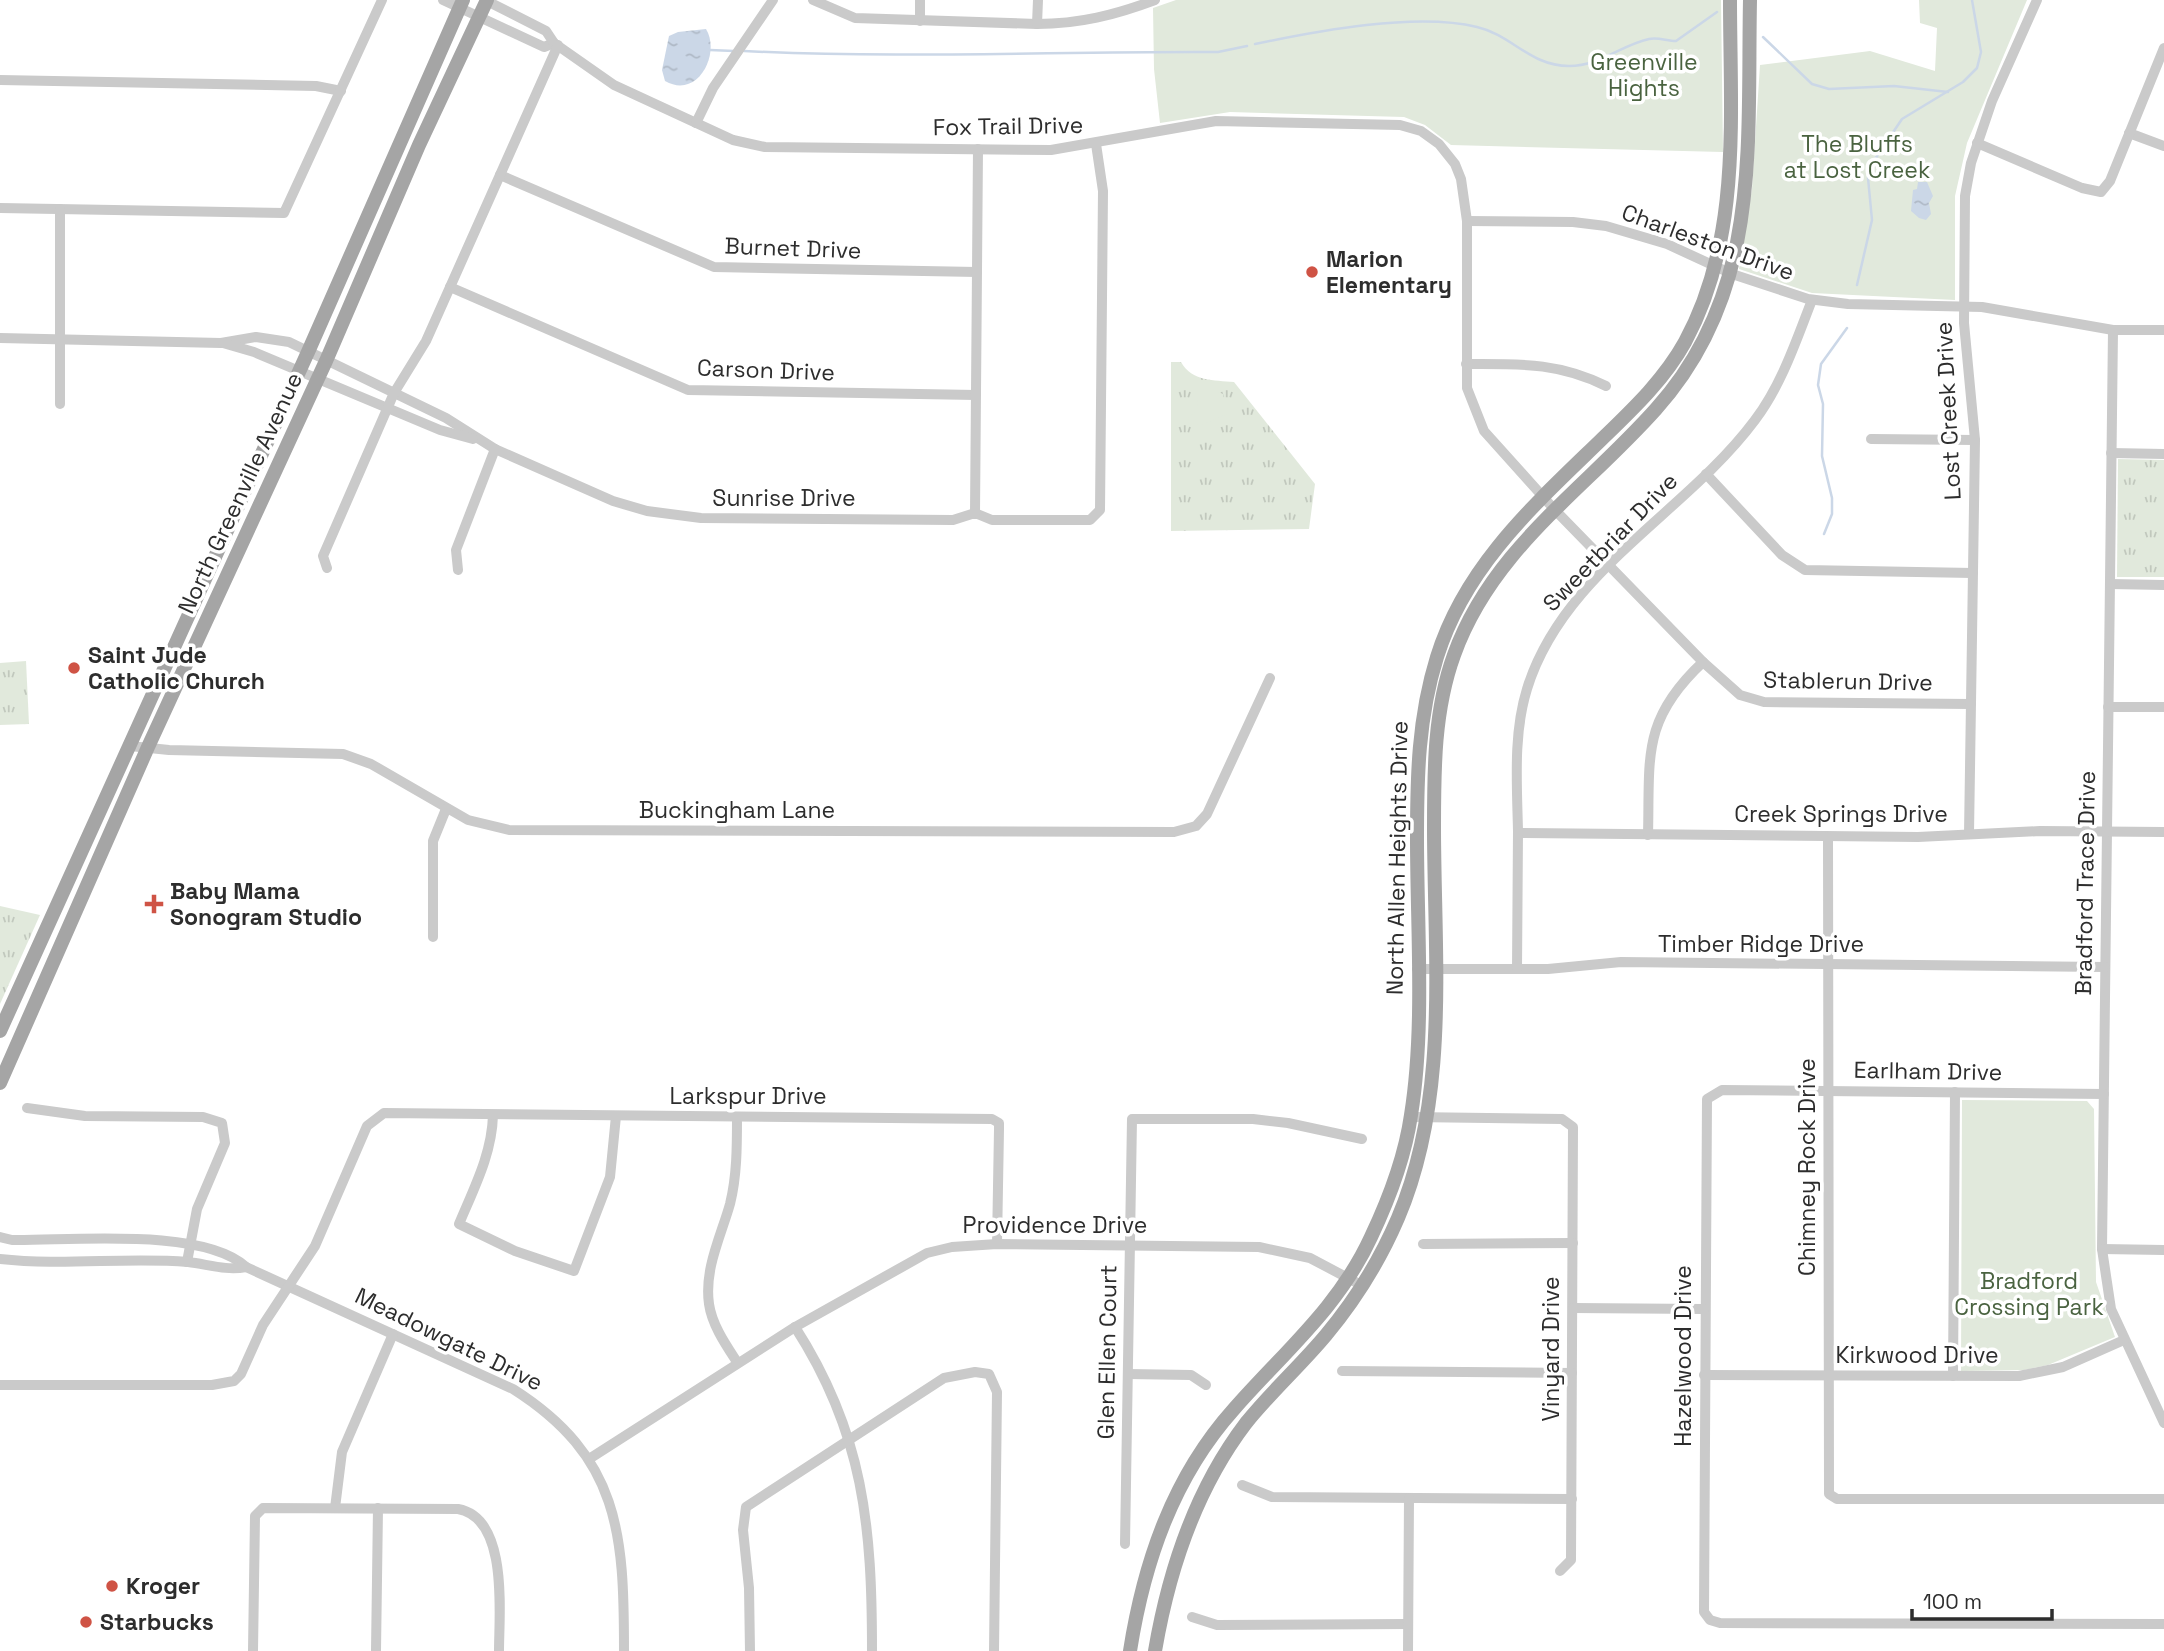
<svg xmlns="http://www.w3.org/2000/svg" width="2164" height="1651" viewBox="0 0 2164 1651" font-family="'Space Grotesk',sans-serif">
<defs>
<pattern id="grass-tufts" width="24" height="20" patternUnits="userSpaceOnUse" patternTransform="scale(1.75)"><rect width="24" height="20" fill="#e1e9dc"/><path d="M3 7l-1-3M5 7V3M7 7l1-3M15 17l-1-3M17 17v-4M19 17l1-3" fill="none" stroke="#c1c8bd"/></pattern>
<pattern id="water-ripples" width="26" height="14" patternUnits="userSpaceOnUse" patternTransform="scale(1.75)"><rect width="26" height="14" fill="#cbd7e7"/><path d="M2 4q2-2 4 0t4 0M15 11q2-2 4 0t4 0" fill="none" stroke="#afb9c6"/></pattern>
</defs>
<rect width="100%" height="100%" fill="#fff"/>
<!-- grass -->
<g fill="url(#grass-tufts)">
<path d="M1171,362H1181C1192,382 1214,380 1234,382L1315,484L1309,529L1171,531Z"/>
<path d="M2118,459L2164,460V577H2117Z"/>
<path d="M26,661L29,724L0,725V663Z"/>
<path d="M0,906L40,915L0,1004Z"/>
</g>
<!-- park -->
<g fill="#e1e9dc">
<path d="M1176,0H1721L1723,152L1451,145L1425,125L1404,117L1230,112L1160,123L1154,69L1153,8Z"/>
<path d="M1919,0H2027L1967,143L1955,196V300L1812,293L1739,269L1752,189L1760,65L1870,51L1935,71L1937,28L1920,23Z"/>
<path d="M1216,391L1223,394L1227,414L1202,425L1189,423L1188,417L1198,410L1197,396H1210Z"/>
<path d="M1962,1100L2087,1101L2094,1109L2096,1282L2115,1337L2048,1365L2024,1370L1961,1371Z"/>
</g>
<!-- water -->
<g fill="url(#water-ripples)">
<path d="M706,29C721,53 698,100 665,81L662,70L669,36L678,32Z"/>
<path d="M1918,182H1927L1933,196L1929,203L1931,214L1926,220L1919,218L1911,211L1913,190L1917,189Z"/>
</g>
<g fill="none" stroke-linecap="round" stroke-linejoin="round">
<!-- stream -->
<g stroke="#cbd7e7" stroke-width="2.5">
<path d="M1763,37L1812,84L1829,89L1894,86L1948,92"/>
<path d="M1255,44C1317,31 1416,12 1477,27C1512,35 1530,66 1569,66C1600,66 1621,45 1649,39C1658,37 1667,41 1676,41L1717,12"/>
<path d="M710,50L734,51"/>
<path d="M744,51C901,59 1061,51 1218,52L1247,46"/>
<path d="M1857,285L1872,220L1868,178L1873,162L1902,119L1963,82L1977,68L1981,52L1972,0"/>
<path d="M1824,534L1832,514V498L1822,456L1823,404L1818,385L1821,364L1847,328"/>
</g>
<!-- minor -->
<g stroke="#cacaca" stroke-width="10">
<path d="M443,0L544,47L554,43"/>
<path d="M485,0L546,31L554,43L614,85L733,140L765,147L1051,150L1216,121L1400,125L1421,131L1439,144L1455,164L1461,179L1467,221V388L1484,431L1554,509L1703,662L1740,695L1764,702L1971,704"/>
<path d="M813,0L855,18L1037,24C1079,24 1115,15 1155,0"/>
<path d="M920,21V0"/>
<path d="M1037,24L1038,0"/>
<path d="M0,80L316,86L341,91"/>
<path d="M696,123L713,88L773,0"/>
<path d="M2129,133L2164,146"/>
<path d="M1977,143L2082,188L2101,192L2110,181L2164,48"/>
<path d="M500,175L714,267L977,272"/>
<path d="M0,208L284,213L382,0"/>
<path d="M1467,221L1573,222L1606,226L1667,244L1732,274L1808,299L1848,304L1982,307L2113,330H2164"/>
<path d="M450,287L688,390L976,395"/>
<path d="M2113,330L2102,1249L2111,1309L2164,1423"/>
<path d="M0,338L221,343L256,337L289,342L446,418L495,449L613,501L647,511L701,518L953,520L975,513L992,520H1090L1100,510L1103,191L1096,144"/>
<path d="M223,343L254,352L440,430L473,439"/>
<path d="M1466,364C1519,364 1558,362 1606,386"/>
<path d="M60,404V209"/>
<path d="M1871,439L1975,440"/>
<path d="M2111,453L2164,454"/>
<path d="M1706,474L1782,555L1805,570L1973,573"/>
<path d="M975,513L978,149"/>
<path d="M327,568L323,556L394,393L426,341L558,45"/>
<path d="M458,570L456,550L495,449"/>
<path d="M2110,584L2164,585"/>
<path d="M2108,707H2164"/>
<path d="M130,746L169,750L343,754L371,764L468,820L509,830L1174,832L1196,826L1207,814L1270,678"/>
<path d="M1518,833L1918,837L2040,831L2164,832"/>
<path d="M1969,834L1975,440L1964,323L1965,196L1971,163L1992,101L2037,0"/>
<path d="M1648,835C1650,757 1641,720 1703,662"/>
<path d="M1828,837L1829,1494L1837,1499H2164"/>
<path d="M433,937V841L446,809"/>
<path d="M1417,969H1548L1621,962L2105,967"/>
<path d="M1517,969C1517,923 1518,877 1518,831C1517,784 1513,734 1527,689C1563,572 1686,513 1755,420C1782,384 1796,341 1812,300"/>
<path d="M2104,1094L1722,1090L1707,1099L1704,1612L1710,1620L1720,1623L2164,1624"/>
<path d="M27,1108L85,1116L203,1117L222,1123L225,1143L197,1209L187,1262"/>
<path d="M493,1115C492,1154 474,1188 459,1224L515,1251L574,1271L610,1177L616,1116"/>
<path d="M737,1117C737,1146 737,1176 730,1204C721,1236 704,1269 709,1304C712,1325 726,1345 737,1362"/>
<path d="M1411,1117L1562,1119L1573,1127L1571,1560L1560,1571"/>
<path d="M0,1237L12,1240C70,1241 203,1227 246,1267L513,1389C620,1457 624,1534 624,1651"/>
<path d="M1423,1244L1573,1243"/>
<path d="M2102,1249L2164,1250"/>
<path d="M0,1259C63,1266 125,1257 188,1262C207,1264 226,1271 246,1267"/>
<path d="M1573,1308L1704,1309"/>
<path d="M795,1327C864,1434 872,1527 872,1651"/>
<path d="M1342,1371L1572,1373"/>
<path d="M1128,1374L1191,1375L1206,1385"/>
<path d="M1704,1375L2019,1376L2063,1367L2124,1340"/>
<path d="M1953,1376L1955,1092"/>
<path d="M0,1385H212L234,1381L241,1374L263,1325L315,1246L367,1126L384,1113L992,1119L999,1123V1129L997,1244"/>
<path d="M589,1459L795,1327L927,1253L952,1247L997,1244L1259,1247L1310,1258L1363,1286"/>
<path d="M1242,1485L1272,1497L1572,1499"/>
<path d="M335,1508L342,1452L393,1334"/>
<path d="M1125,1544L1132,1119H1253L1288,1123L1362,1139"/>
<path d="M1192,1617L1217,1625L1408,1624"/>
<path d="M253,1651L255,1516L263,1508L458,1509C509,1518 499,1614 499,1651"/>
<path d="M376,1651L378,1508"/>
<path d="M750,1651L749,1588L743,1530L746,1507L944,1378L975,1372L989,1374L997,1392L994,1651"/>
<path d="M1408,1651L1409,1498"/>
</g>
<!-- major -->
<g stroke="#a5a5a5" stroke-width="14">
<path d="M0,1031L308,352L463,0"/>
<path d="M0,1083L148,747L326,361L419,145L487,0"/>
<path d="M1130,1651C1144,1562 1173,1477 1234,1409C1283,1353 1339,1307 1371,1237C1389,1199 1405,1157 1411,1115C1425,1028 1417,928 1417,839C1417,777 1418,718 1437,657C1465,566 1535,504 1601,440C1632,410 1664,380 1685,342C1742,237 1730,116 1730,0"/>
<path d="M1155,1651C1169,1569 1195,1490 1246,1423C1271,1392 1301,1365 1326,1335C1356,1299 1380,1260 1398,1218C1450,1096 1434,956 1434,827C1434,769 1434,710 1454,655C1492,549 1584,490 1656,409C1762,291 1747,147 1750,0"/>
</g>
</g>
<!-- markers -->
<g fill="#cf5345" stroke="#fff" stroke-width="2.5">
<circle cx="1312" cy="272" r="7"/>
<circle cx="74" cy="668" r="7"/>
<path d="M150.5 893.5h7v7h7v7h-7v7h-7v-7h-7v-7h7z"/>
<circle cx="112" cy="1586" r="7"/>
<circle cx="86" cy="1622" r="7"/>
</g>
<g text-anchor="middle" dominant-baseline="central" stroke-width="7" stroke-linejoin="round" paint-order="stroke">
<!-- park labels -->
<g font-size="23" fill="#4a6340" stroke="#fff">
<text x="1644" y="62">Greenville<tspan x="1644" dy="26">Hights</tspan></text>
<text x="1857" y="144">The Bluffs<tspan x="1857" dy="26">at Lost Creek</tspan></text>
<text x="2029" y="1281">Bradford<tspan x="2029" dy="26">Crossing Park</tspan></text>
</g>
<!-- street labels -->
<g font-size="23" fill="#2d2d2d" stroke="#fff">
<text transform="translate(1008 126) rotate(-1)">Fox Trail Drive</text>
<text transform="translate(1708 242) rotate(20)">Charleston Drive</text>
<text transform="translate(793 248) rotate(2)">Burnet Drive</text>
<text transform="translate(766 370) rotate(2)">Carson Drive</text>
<text transform="translate(1948 411) rotate(-93)">Lost Creek Drive</text>
<text transform="translate(240 493) rotate(-65)">North Greenville Avenue</text>
<text x="784" y="498">Sunrise Drive</text>
<text transform="translate(1610 542) rotate(-46)">Sweetbriar Drive</text>
<text transform="translate(1848 681) rotate(1)">Stablerun Drive</text>
<text x="737" y="810">Buckingham Lane</text>
<text x="1841" y="814">Creek Springs Drive</text>
<text transform="translate(1397 858) rotate(-89)">North Allen Heights Drive</text>
<text transform="translate(2085 883) rotate(-89)">Bradford Trace Drive</text>
<text x="1761" y="944">Timber Ridge Drive</text>
<text transform="translate(1928 1071) rotate(1)">Earlham Drive</text>
<text x="748" y="1096">Larkspur Drive</text>
<text transform="translate(1807 1167) rotate(-90)">Chimney Rock Drive</text>
<text x="1055" y="1225">Providence Drive</text>
<text transform="translate(449 1339) rotate(26)">Meadowgate Drive</text>
<text transform="translate(1551 1349) rotate(-90)">Vinyard Drive</text>
<text transform="translate(1107 1352) rotate(-89)">Glen Ellen Court</text>
<text x="1917" y="1355">Kirkwood Drive</text>
<text transform="translate(1683 1356) rotate(-90)">Hazelwood Drive</text>
</g>
<!-- poi labels -->
<g font-size="23" font-weight="bold" fill="#2d2d2d" stroke="#fff" text-anchor="start">
<text x="1326" y="259">Marion<tspan x="1326" dy="26">Elementary</tspan></text>
<text x="88" y="655">Saint Jude<tspan x="88" dy="26">Catholic Church</tspan></text>
<text x="170" y="891">Baby Mama<tspan x="170" dy="26">Sonogram Studio</tspan></text>
<text x="126" y="1586">Kroger</text>
<text x="100" y="1622">Starbucks</text>
</g>
</g>
<!-- scale -->
<path d="M1912 1609v10h140v-10" fill="none" stroke="#2d2d2d" stroke-width="3.5"/>
<text x="1923" y="1609" font-size="21" fill="#2d2d2d" stroke="#ffffff" stroke-width="5" paint-order="stroke">100 m</text>
</svg>
